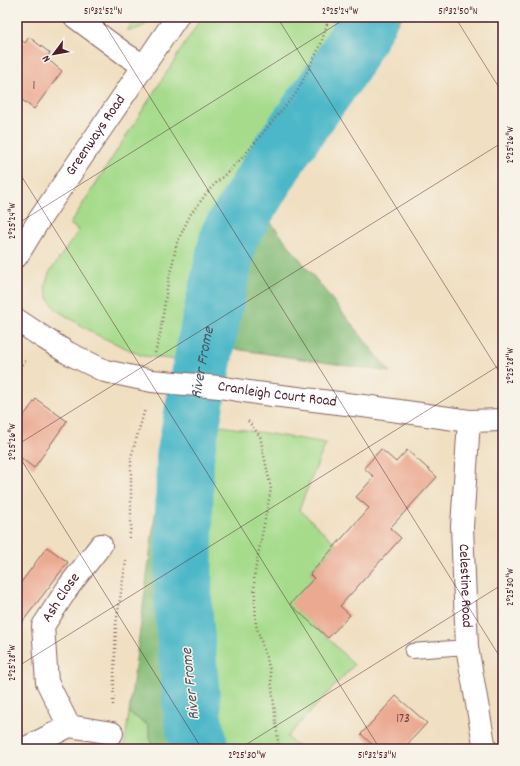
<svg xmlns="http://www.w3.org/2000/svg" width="520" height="766" viewBox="0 0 520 766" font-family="Dekko,sans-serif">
<rect width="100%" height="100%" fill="#f7f3e8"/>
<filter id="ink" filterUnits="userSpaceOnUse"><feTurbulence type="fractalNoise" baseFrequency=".025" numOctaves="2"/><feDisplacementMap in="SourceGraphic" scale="8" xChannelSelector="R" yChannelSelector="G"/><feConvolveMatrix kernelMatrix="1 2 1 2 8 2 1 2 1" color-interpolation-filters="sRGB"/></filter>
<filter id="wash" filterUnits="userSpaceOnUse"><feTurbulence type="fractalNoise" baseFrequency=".012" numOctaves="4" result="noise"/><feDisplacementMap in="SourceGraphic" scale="16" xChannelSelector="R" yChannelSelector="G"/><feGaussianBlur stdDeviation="0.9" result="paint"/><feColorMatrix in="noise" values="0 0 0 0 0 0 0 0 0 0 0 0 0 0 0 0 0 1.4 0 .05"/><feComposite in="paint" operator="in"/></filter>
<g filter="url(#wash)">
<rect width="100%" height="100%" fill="#f0dfc1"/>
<!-- green -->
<g fill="#a5db8b" stroke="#787d5b">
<path d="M138,17H153C147,25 137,31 127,30Z"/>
<path d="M202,17H356L354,23L181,341L179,360L143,356L97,335L58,311L49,300L45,286L49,273L79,230L70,224Z"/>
<path d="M209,424L326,443L299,509L336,544L310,573L314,578L291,604L328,638L354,665L287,737L301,749H213L206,713L188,638Z"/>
<path d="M129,713L148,725L152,749H124Z"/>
</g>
<!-- forest -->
<g fill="#84bb77" stroke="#676d51">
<path d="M356,17H402L267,218L390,372L181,341L217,235L259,157L354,23Z"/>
<path d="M168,417L209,424L188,638L189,720L195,749H152L148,725L129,713Z"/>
</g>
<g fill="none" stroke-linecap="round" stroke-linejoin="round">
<!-- river -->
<path stroke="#4bb7c8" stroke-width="58" id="s1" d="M200,749L193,720L183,604L185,457L207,338L229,236L284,147L341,67L369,17"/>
</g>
<g id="blocks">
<!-- building -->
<g fill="#eba991">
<path d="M17,37L25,43L29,37L50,53L46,58L62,71L34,109L17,96Z"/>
<path d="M36,399L67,421L34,468L17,455V425Z"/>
<path d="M381,449L396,462L407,450L437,477L390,528L401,538L340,606L350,615L328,638L290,604L314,578L310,574L369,508L356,497L374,477L364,468Z"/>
<path d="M47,547L68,562L17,629V588Z"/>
<path d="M396,696L427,723L403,749H377L361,734Z"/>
</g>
</g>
</g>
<g filter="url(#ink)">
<use href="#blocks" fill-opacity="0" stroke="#846260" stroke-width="1"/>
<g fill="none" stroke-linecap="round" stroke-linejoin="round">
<defs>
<path id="service" d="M412,651L467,647"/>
<g id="minor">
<path d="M75,17L125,54L144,66"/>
<path id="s2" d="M17,256L39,220L177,17"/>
<path id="s3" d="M17,320L44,338L68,353L105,371L152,381L219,387L256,393L371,407L469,421L503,420"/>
<path id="s4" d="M469,421L462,527L467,647L485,749"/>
<path id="s5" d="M69,726L47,682L43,626L69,586L101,545"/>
<path d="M24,749L69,726L112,733"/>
</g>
</defs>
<!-- service casing -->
<use href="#service" stroke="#846260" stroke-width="16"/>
<!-- minor casing -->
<use href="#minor" stroke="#846260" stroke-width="24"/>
<!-- path -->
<g stroke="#846260" stroke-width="2.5" stroke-dasharray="1 3" stroke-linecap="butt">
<path d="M129,23L133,17"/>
<path d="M155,353L160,335L167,288L177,243L190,215L210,189L242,158L297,92L321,44L329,17"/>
<path d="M17,371L27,359"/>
<path d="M248,421L260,436L271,489L254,576L256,625L270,670L279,749"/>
<path d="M129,538L131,527V457L145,409"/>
<path d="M113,705L116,624L126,561"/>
</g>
<!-- service -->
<use href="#service" stroke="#fff" stroke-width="14"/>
<!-- minor -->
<use href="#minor" stroke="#fff" stroke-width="22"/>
</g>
</g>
<!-- ticks -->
<path fill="none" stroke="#4a1f2b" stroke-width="1" stroke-opacity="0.45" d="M100,17L503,662M277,17L503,378M455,17L503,94M17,169L380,749M17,224L348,17M17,445L503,142M17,453L202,749M17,667L503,363M17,737L25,749M239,749L503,584"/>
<g text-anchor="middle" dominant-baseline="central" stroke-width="3" stroke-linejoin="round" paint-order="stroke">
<!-- number labels -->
<g font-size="13" fill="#724244">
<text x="34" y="86">1</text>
<text x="403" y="719">173</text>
</g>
<!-- street labels -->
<g font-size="15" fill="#4a1f2b" stroke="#f7f3e8">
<text stroke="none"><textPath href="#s2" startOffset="144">Greenways Road</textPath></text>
<text stroke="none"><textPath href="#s3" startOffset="276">Cranleigh Court Road</textPath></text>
<text stroke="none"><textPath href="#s4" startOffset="165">Celestine Road</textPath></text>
<text stroke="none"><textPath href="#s5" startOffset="139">Ash Close</textPath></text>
</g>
<!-- water labels -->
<g font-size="16" font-style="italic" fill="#4a5462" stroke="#f7f3e8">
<text stroke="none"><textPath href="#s1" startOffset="389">River Frome</textPath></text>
<text transform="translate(191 684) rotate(-96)">River Frome</text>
</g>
</g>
<!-- margin -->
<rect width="520" height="766" fill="none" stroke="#f7f3e8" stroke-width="44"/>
<!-- north arrow -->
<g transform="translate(54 54) rotate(238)" stroke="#f7f3e8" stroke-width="3" paint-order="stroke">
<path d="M0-3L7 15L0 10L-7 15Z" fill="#4a1f2b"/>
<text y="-6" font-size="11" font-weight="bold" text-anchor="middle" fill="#4a1f2b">N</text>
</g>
<rect x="22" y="22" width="476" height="722" fill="none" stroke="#4a1f2b" stroke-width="1.5"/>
<g font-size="10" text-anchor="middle" fill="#4a1f2b">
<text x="103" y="14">51°32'52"N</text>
<text x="340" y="14">2°25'24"W</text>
<text x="458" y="14">51°32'50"N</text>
<text transform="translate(509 145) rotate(-90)" y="4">2°25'26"W</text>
<text transform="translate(11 221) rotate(-90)" y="4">2°25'24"W</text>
<text transform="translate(509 366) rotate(-90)" y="4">2°25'28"W</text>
<text transform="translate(11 442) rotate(-90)" y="4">2°25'26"W</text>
<text transform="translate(509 587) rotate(-90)" y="4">2°25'30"W</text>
<text transform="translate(11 663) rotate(-90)" y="4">2°25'28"W</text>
<text x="247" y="758">2°25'30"W</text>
<text x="377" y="758">51°32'53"N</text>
</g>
</svg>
